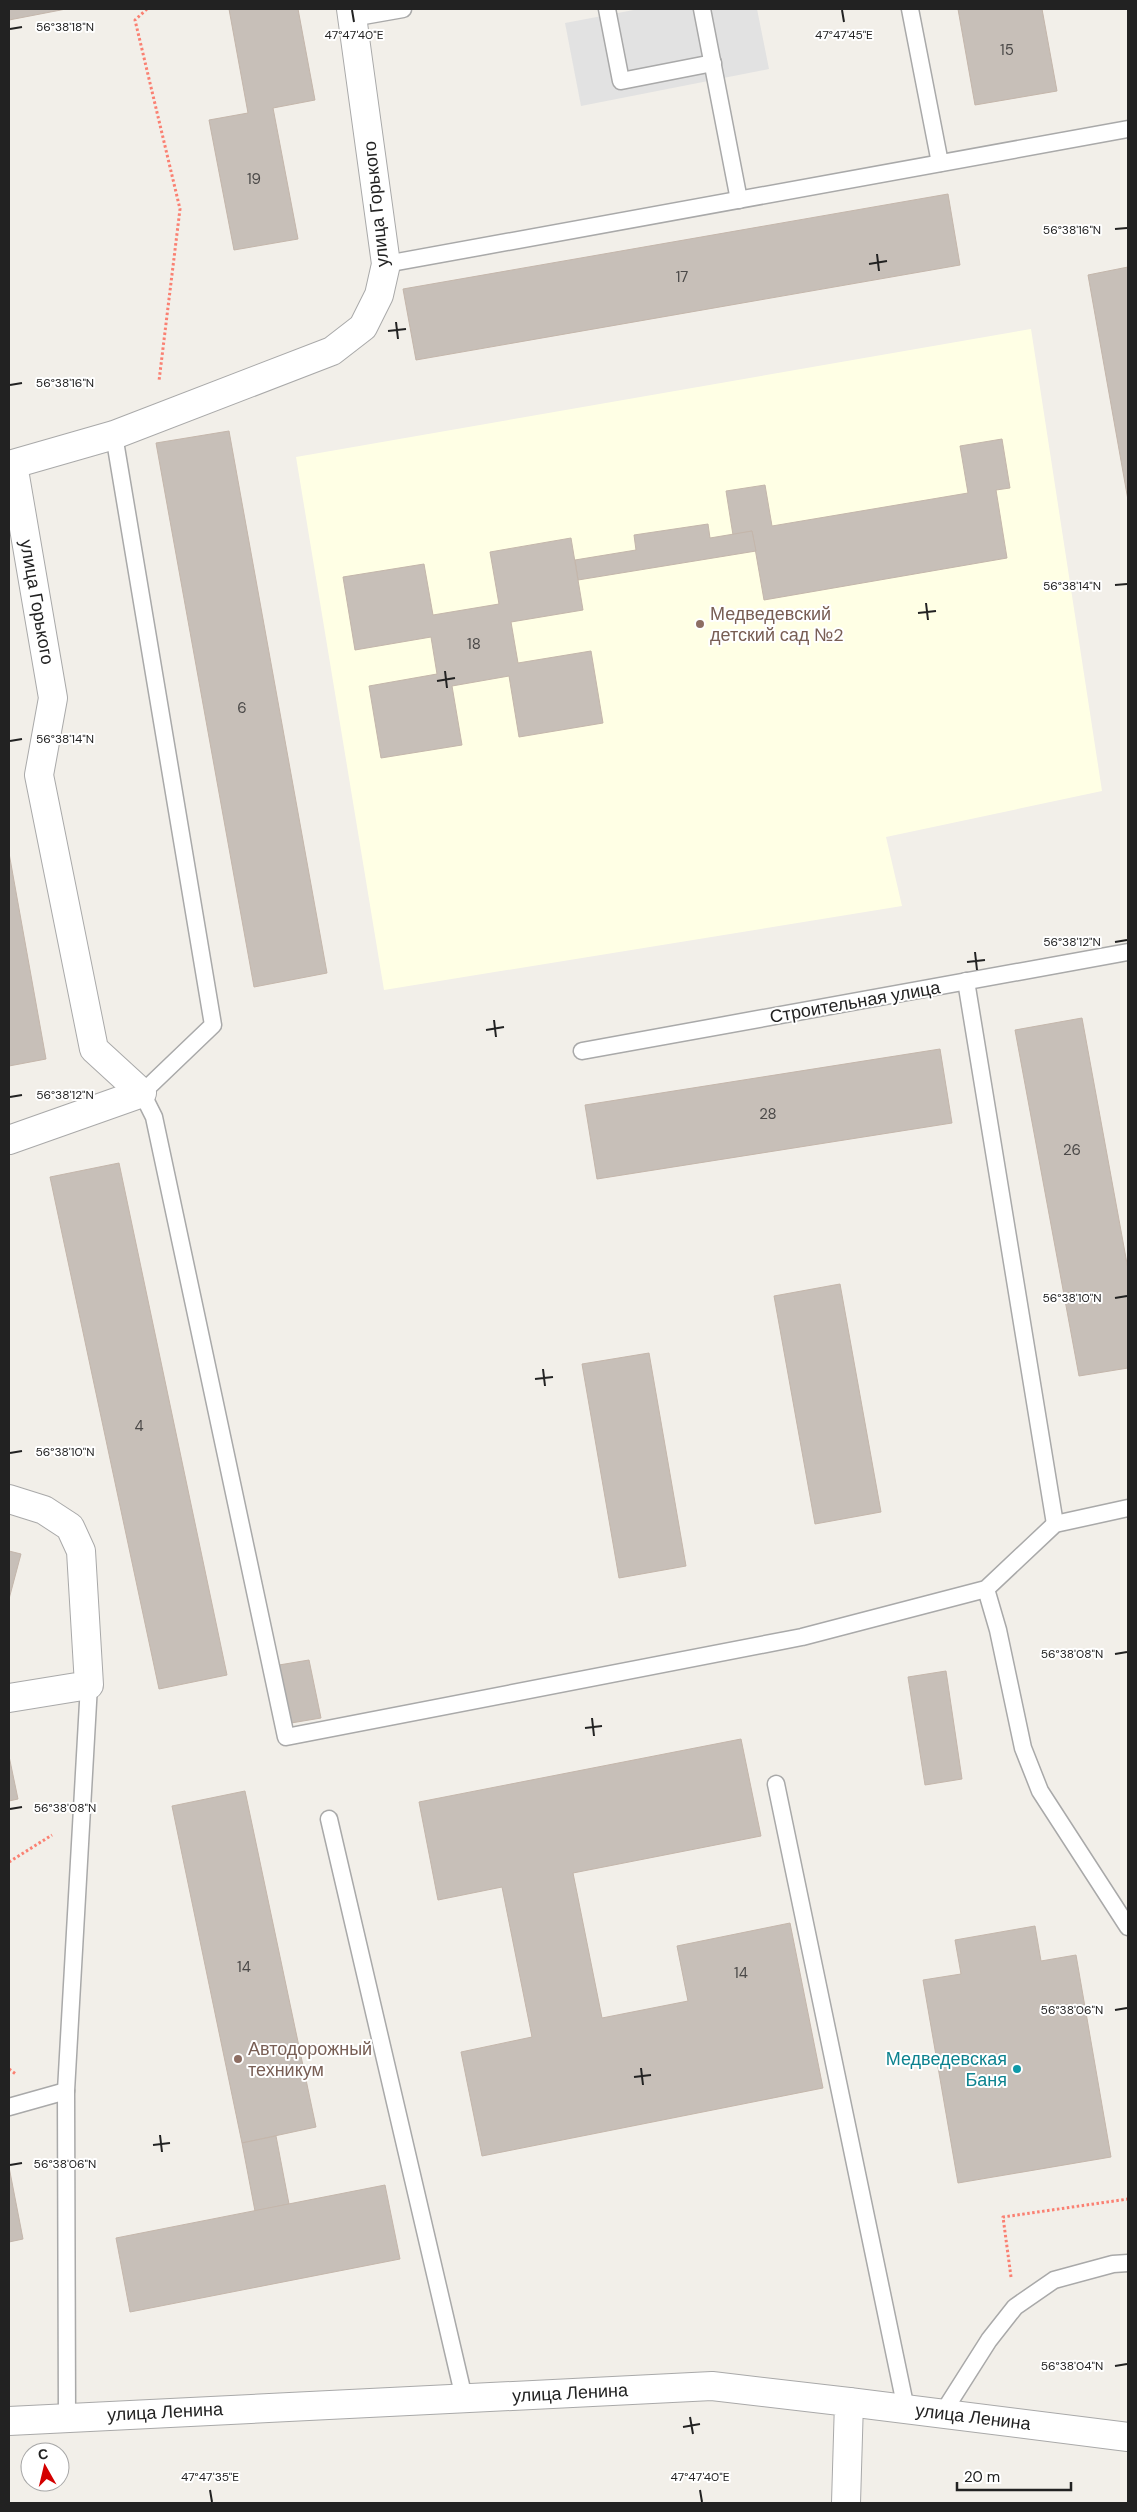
<svg xmlns="http://www.w3.org/2000/svg" width="1137" height="2512" viewBox="0 0 1137 2512" font-family="'DM Sans',sans-serif">
<rect width="100%" height="100%" fill="#f2efe9"/>
<!-- education -->
<path fill="#ffffe5" d="M1031,329L1102,791L886,837L902,906L384,990L296,457Z"/>
<!-- parking -->
<path fill="#e2e2e2" d="M639,9H757L769,69L581,106L565,23Z"/>
<!-- building -->
<g fill="#c7bfb8" stroke="#c4b6ab">
<path d="M9,9H66L9,20Z"/>
<path d="M229,9H298L315,100L273,108L298,239L234,250L209,120L248,113Z"/>
<path d="M958,9H1042L1057,91L975,105Z"/>
<path d="M948,194L960,265L416,360L403,289Z"/>
<path d="M1128,267V500L1088,275Z"/>
<path d="M229,431L327,973L254,987L156,443Z"/>
<path d="M1002,439L1010,488L996,490L1007,558L764,600L752,531L733,535L726,491L765,485L772,526L968,493L960,446Z"/>
<path d="M708,524L710,538L752,531L756,551L578,580L575,560L636,550L634,535Z"/>
<path d="M571,538L583,610L511,622L518,663L591,651L603,723L519,737L509,676L452,686L462,745L381,758L369,686L437,674L431,637L355,650L343,577L424,564L433,615L499,604L490,552Z"/>
<path d="M9,853L46,1059L9,1066Z"/>
<path d="M1082,1018L1128,1269V1368L1079,1376L1015,1030Z"/>
<path d="M940,1049L952,1123L597,1179L585,1105Z"/>
<path d="M119,1163L227,1675L159,1689L50,1177Z"/>
<path d="M840,1284L881,1512L815,1524L774,1296Z"/>
<path d="M649,1353L686,1566L619,1578L582,1364Z"/>
<path d="M9,1551L21,1554L9,1599Z"/>
<path d="M309,1660L321,1718L291,1723L279,1665Z"/>
<path d="M946,1671L962,1779L925,1785L908,1677Z"/>
<path d="M741,1739L761,1836L573,1873L602,2018L688,2001L677,1946L790,1923L823,2088L482,2156L461,2052L532,2037L502,1887L438,1900L419,1802Z"/>
<path d="M9,1756L18,1799L9,1801Z"/>
<path d="M245,1791L316,2127L242,2143L172,1806Z"/>
<path d="M1035,1926L1041,1961L1076,1955L1111,2157L958,2183L923,1980L961,1974L955,1940Z"/>
<path d="M276,2136L289,2204L255,2211L242,2143Z"/>
<path d="M9,2167L23,2239L9,2242Z"/>
<path d="M385,2185L400,2259L130,2312L116,2238Z"/>
</g>
<g fill="none" stroke-linecap="round" stroke-linejoin="round">
<defs>
<g id="service">
<path d="M607,9L621,81L713,63"/>
<path d="M702,9L739,200"/>
<path d="M910,9L940,163"/>
<path d="M352,18L403,9"/>
<path d="M386,264L1128,129"/>
<path d="M114,435L213,1025L142,1093L154,1117L286,1737L802,1637L986,1589L1055,1524L1128,1508"/>
<path d="M966,981L1055,1524"/>
<path d="M582,1051L1128,952"/>
<path d="M986,1589L998,1630L1023,1748L1040,1791L1128,1927"/>
<path d="M776,1784L906,2409"/>
<path d="M329,1819L464,2398"/>
<path d="M9,2107L66,2091"/>
<path d="M942,2414L989,2340L1015,2307L1054,2280L1113,2264L1128,2263"/>
<path d="M67,2417L66,2091L89,1685"/>
</g>
<g id="minor">
<path d="M9,1140L142,1093L94,1049L39,775L53,698L13,464L114,435L332,351L363,327L379,295L386,264L351,9"/>
<path d="M9,1499L44,1510L70,1527L81,1551L89,1685L9,1698"/>
<path d="M849,2402L1128,2437"/>
</g>
<path id="tertiary" d="M9,2421L712,2386L849,2402L846,2503"/>
</defs>
<!-- service casing -->
<use href="#service" stroke="#a9a9a9" stroke-width="19"/>
<!-- minor casing -->
<use href="#minor" stroke="#a9a9a9" stroke-width="30"/>
<!-- tertiary casing -->
<use href="#tertiary" stroke="#a9a9a9" stroke-width="30"/>
<!-- path -->
<g stroke="#fa8072" stroke-width="3" stroke-dasharray="2.5 2.5" stroke-linecap="butt">
<path d="M147,9L135,20L180,209L159,381"/>
<path d="M9,1862L52,1835"/>
<path d="M9,2069L17,2075"/>
<path d="M1011,2277L1003,2217L1128,2199"/>
</g>
<!-- service -->
<use href="#service" stroke="#fff" stroke-width="16"/>
<!-- minor -->
<use href="#minor" stroke="#fff" stroke-width="28"/>
<!-- tertiary -->
<use href="#tertiary" stroke="#fff" stroke-width="28"/>
</g>
<!-- ticks -->
<path fill="none" stroke="#222" stroke-width="2" d="M352,10L354,22M842,10L844,22M10,29L22,27M1115,229L1127,228M877,254L879,271M869,264L887,261M396,322L398,339M388,331L406,329M10,385L22,383M1115,585L1127,584M926,603L928,620M918,613L936,611M445,671L447,688M437,681L455,678M10,741L22,739M1115,942L1127,940M975,952L977,970M967,962L985,960M494,1020L496,1037M486,1030L504,1027M10,1097L22,1095M1115,1298L1127,1296M543,1369L545,1386M535,1379L553,1377M10,1453L22,1451M1115,1654L1127,1652M592,1718L594,1736M585,1728L602,1726M10,1809L22,1807M1115,2010L1127,2008M641,2068L643,2085M634,2077L651,2075M160,2135L162,2152M153,2145L170,2143M10,2165L22,2163M1115,2366L1127,2364M690,2417L693,2434M683,2427L700,2424M210,2490L212,2502M700,2490L702,2502"/>
<!-- markers -->
<g fill="#8d6e63" stroke="#fff" stroke-width="2">
<circle cx="700" cy="624" r="5"/>
<circle cx="238" cy="2059" r="5"/>
</g>
<circle fill="#0f9aa8" stroke="#fff" stroke-width="2" cx="1017" cy="2069" r="5"/>
<g text-anchor="middle" dominant-baseline="central" stroke-width="4" stroke-linejoin="round" paint-order="stroke">
<!-- number labels -->
<g font-size="15" fill="#4b4948">
<text x="1007" y="50">15</text>
<text x="254" y="179">19</text>
<text x="682" y="277">17</text>
<text x="474" y="644">18</text>
<text x="242" y="708">6</text>
<text x="768" y="1114">28</text>
<text x="1072" y="1150">26</text>
<text x="139" y="1426">4</text>
<text x="244" y="1967">14</text>
<text x="741" y="1973">14</text>
</g>
<!-- street labels -->
<g font-size="18" fill="#222" stroke="#fff">
<text transform="translate(376 204) rotate(-96)">улица Горького</text>
<text transform="translate(37 602) rotate(80)">улица Горького</text>
<text transform="translate(855 1002) rotate(-10)">Строительная улица</text>
<text transform="translate(570 2393) rotate(-3)">улица Ленина</text>
<text transform="translate(165 2412) rotate(-3)">улица Ленина</text>
<text transform="translate(973 2417) rotate(7)">улица Ленина</text>
</g>
<!-- education labels -->
<g font-size="18" fill="#785e54" stroke="#fff" text-anchor="start">
<text x="710" y="614">Медведевский<tspan x="710" dy="21">детский сад №2</tspan></text>
<text x="248" y="2049">Автодорожный<tspan x="248" dy="21">техникум</tspan></text>
</g>
<!-- culture labels -->
<g font-size="18" fill="#0d838f" stroke="#fff" text-anchor="end">
<text x="1007" y="2059">Медведевская<tspan x="1007" dy="21">Баня</tspan></text>
</g>
</g>
<g font-size="12" text-anchor="middle" fill="#222" stroke="#fff" stroke-width="4" stroke-linejoin="round" paint-order="stroke">
<text x="65" y="31">56°38'18"N</text>
<text x="354" y="39">47°47'40"E</text>
<text x="844" y="39">47°47'45"E</text>
<text x="1072" y="234">56°38'16"N</text>
<text x="65" y="387">56°38'16"N</text>
<text x="1072" y="590">56°38'14"N</text>
<text x="65" y="743">56°38'14"N</text>
<text x="1072" y="946">56°38'12"N</text>
<text x="65" y="1099">56°38'12"N</text>
<text x="1072" y="1302">56°38'10"N</text>
<text x="65" y="1456">56°38'10"N</text>
<text x="1072" y="1658">56°38'08"N</text>
<text x="65" y="1812">56°38'08"N</text>
<text x="1072" y="2014">56°38'06"N</text>
<text x="65" y="2168">56°38'06"N</text>
<text x="1072" y="2370">56°38'04"N</text>
<text x="210" y="2481">47°47'35"E</text>
<text x="700" y="2481">47°47'40"E</text>
</g>
<!-- border -->
<rect width="1137" height="2512" fill="none" stroke="#222222" stroke-width="20"/>
<!-- north arrow -->
<g transform="translate(45 2467) rotate(352)"><circle r="24" fill="#ffffff" stroke="#a7a7a7"/>
<path d="M0-4L9 19L0 12L-9 19Z" fill="#d40000"/>
<text y="-8" font-size="14" font-weight="bold" text-anchor="middle" fill="#222222">С</text>
</g>
<!-- scale -->
<path d="M957 2482v8h114v-8" fill="none" stroke="#222222" stroke-width="2.5"/>
<text x="964" y="2482" font-size="15" fill="#222222" stroke="#ffffff" stroke-width="4" paint-order="stroke">20 m</text>
</svg>
